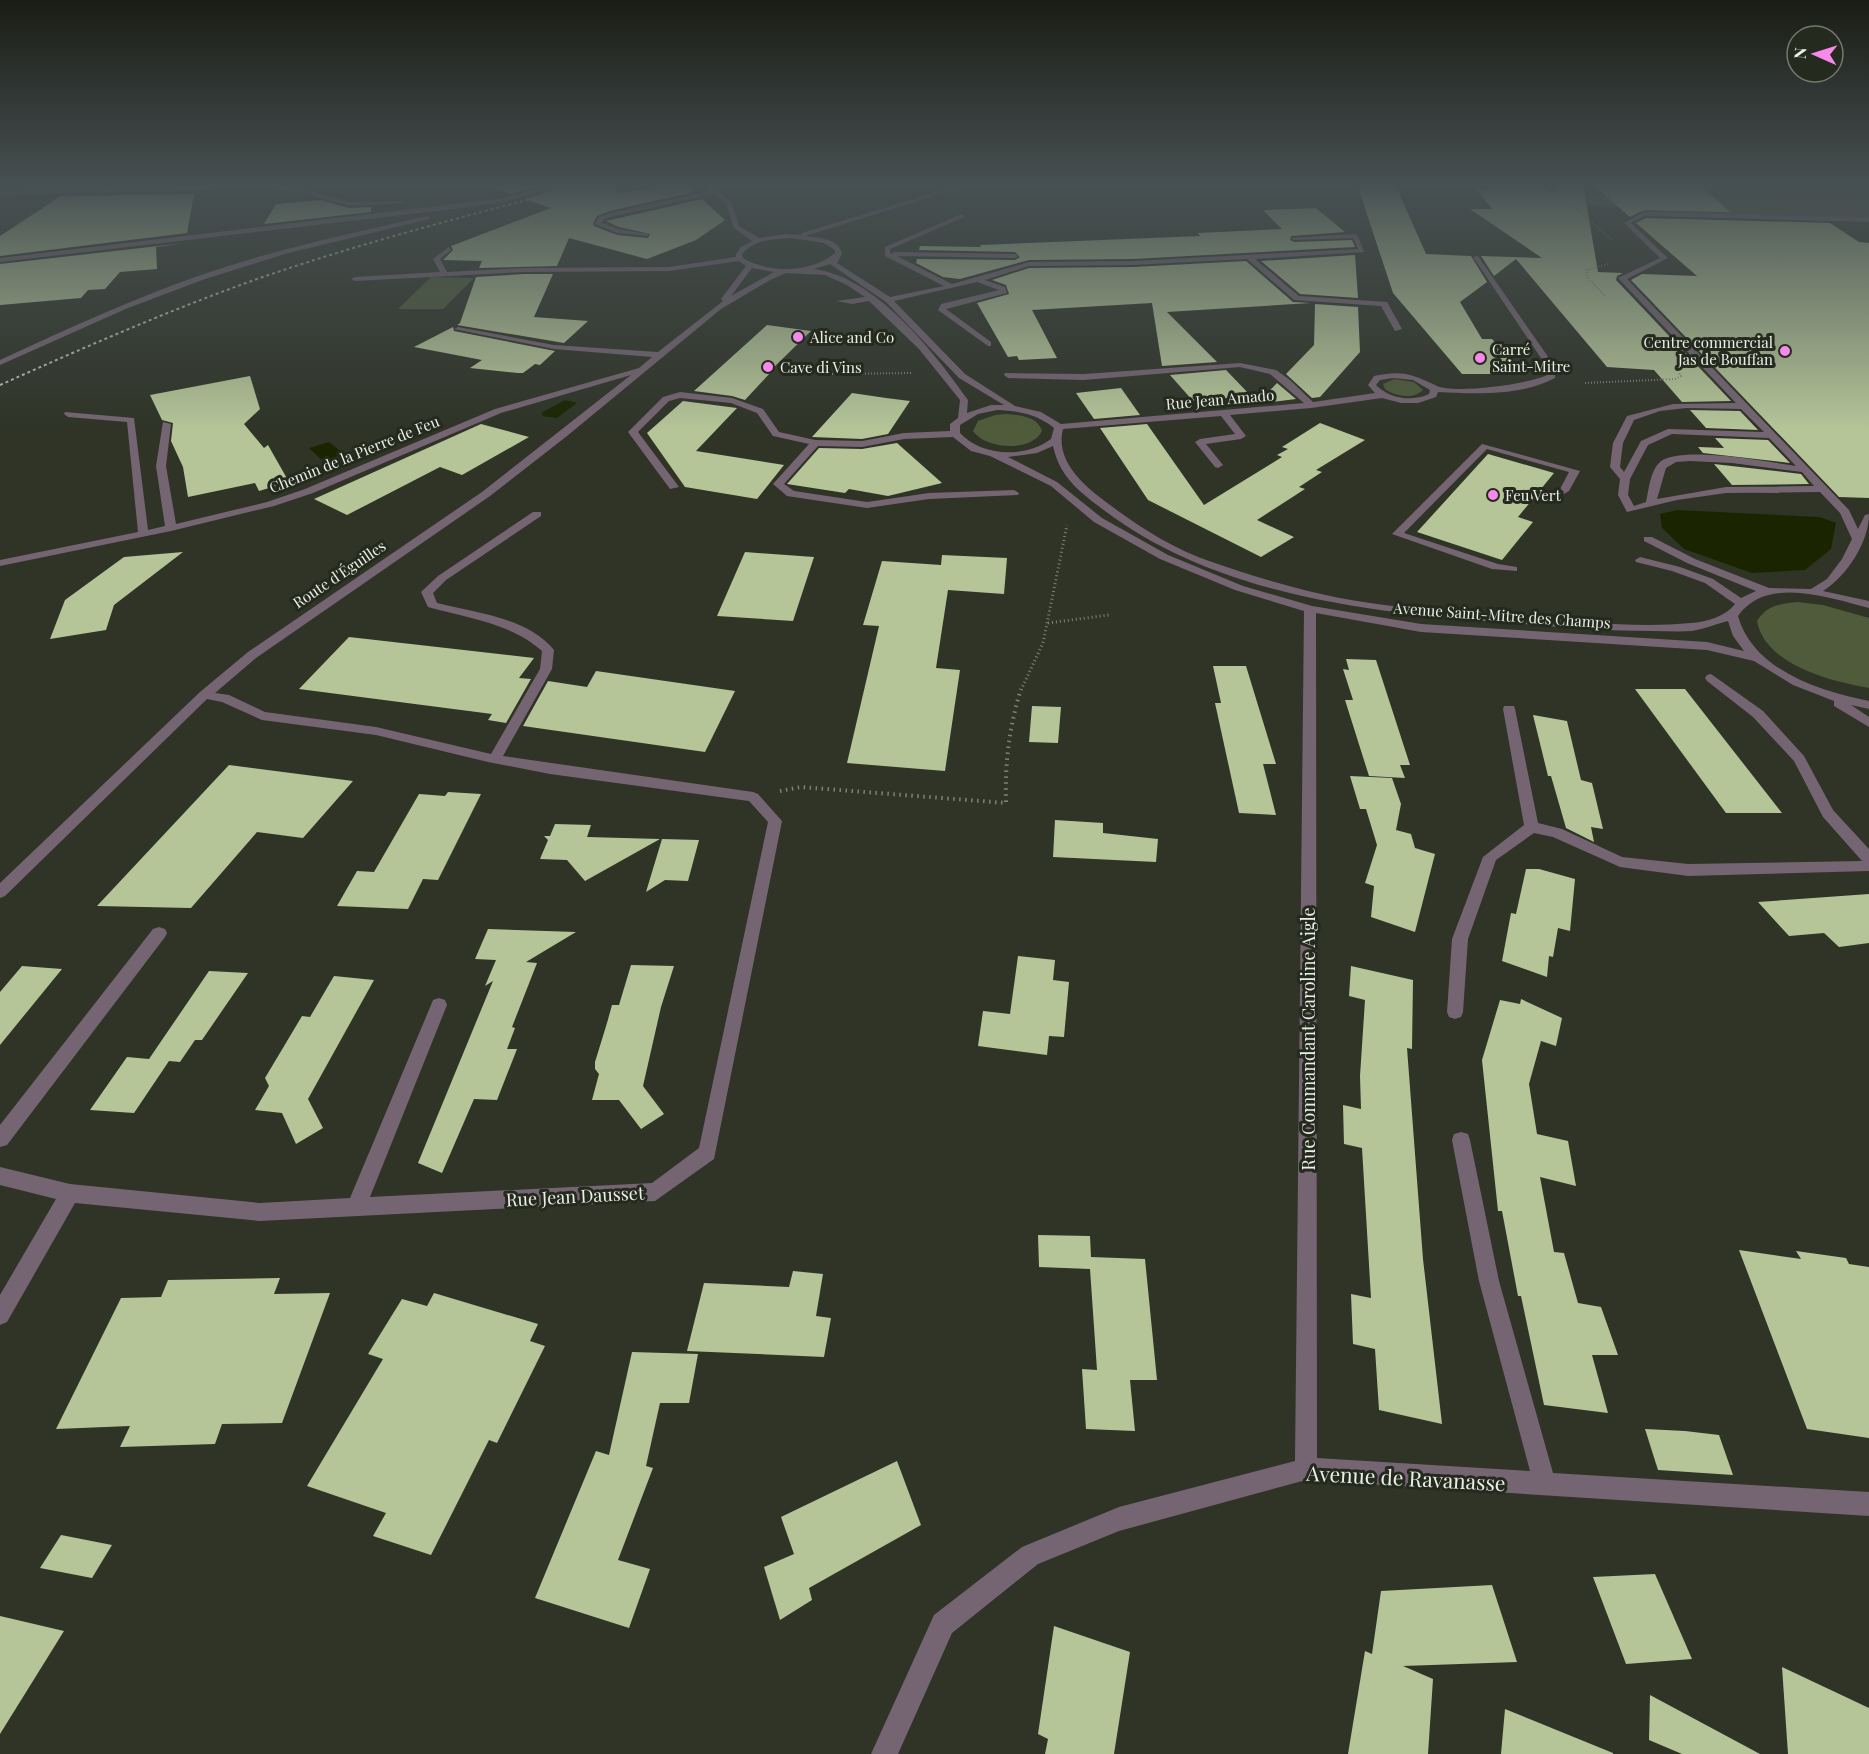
<svg xmlns="http://www.w3.org/2000/svg" width="1869" height="1754" viewBox="0 0 1869 1754" font-family="'Playfair Display',serif">
<rect width="100%" height="100%" fill="#2f3427"/>
<!-- green -->
<g fill="#4f5b3a">
<path d="M1869,184V219L1622,212L1621,207L1577,205L1564,195L1695,193L1716,186Z"/>
<path d="M431,277L474,278L443,309H398Z"/>
<path d="M1394,379L1414,382L1423,390C1413,400 1395,396 1385,389L1383,384Z"/>
<path d="M1006,414C1019,415 1038,416 1042,431C1031,453 985,449 973,431L978,421L995,415Z"/>
<path d="M1798,602L1823,605L1869,618V688C1831,681 1765,665 1757,621C1767,605 1780,604 1798,602Z"/>
</g>
<!-- water -->
<g fill="#1a2500">
<path d="M565,400L577,403L557,418L542,416L543,414L541,413Z"/>
<path d="M329,442L344,454L323,461L309,448Z"/>
<path d="M1677,510L1820,517L1836,523L1831,549L1805,570L1752,573L1684,549L1662,528L1660,514Z"/>
</g>
<!-- building -->
<g fill="#b5c598">
<path d="M495,184H548L511,194L494,187Z"/>
<path d="M570,184H615L617,193L686,184L694,192L610,211L597,216L593,223L594,226L617,235L648,238L650,234L619,227L606,221L702,199L725,220L696,240L647,259L569,238L557,266L479,268L482,261L443,260L453,250L451,246L551,208L525,199Z"/>
<path d="M1357,184H1395L1426,254L1471,256L1487,282L1460,302L1482,339H1492L1525,374H1462L1393,293Z"/>
<path d="M1524,184H1540L1551,192L1558,189L1553,184H1583L1598,272L1623,273L1617,276L1616,280L1731,401L1682,402L1654,370L1607,367L1516,259L1494,276L1481,256L1542,258L1470,209H1492L1476,189H1493L1491,186L1527,187Z"/>
<path d="M1592,184H1699L1730,212L1644,210L1630,217Z"/>
<path d="M194,194L187,233L0,256V236L61,196Z"/>
<path d="M321,200L349,208L371,207V212L264,224L276,204Z"/>
<path d="M1316,208L1345,232L1291,236L1290,240L1294,242L1352,240L1355,247L1133,259L1029,260L960,279L943,277L916,263L917,259L1015,260L1020,257L1015,252L919,250L920,246L981,247L980,245L1200,236L1198,233L1282,229L1263,210Z"/>
<path d="M1646,218L1830,223L1859,242L1869,243V498L1839,497L1631,280L1642,274L1697,276L1636,223Z"/>
<path d="M185,243L156,247L157,269L120,272L105,289L88,290L81,298L0,305V264Z"/>
<path d="M1355,255L1358,298L1300,294L1261,261Z"/>
<path d="M1246,261L1293,302L1311,303L1167,312L1217,362L1162,366L1152,303L1032,310L1057,358L1019,360L1017,356L1008,357L977,303L1009,294L1006,285L992,280L1029,268L1133,267Z"/>
<path d="M524,274H553L534,317L588,321L564,343L457,325L460,323L476,277Z"/>
<path d="M1315,304L1358,307L1360,352L1320,397L1312,398L1286,374L1314,345Z"/>
<path d="M767,325L811,331L768,373H770L745,400L732,396L694,391Z"/>
<path d="M453,327L454,331L555,351L540,365L535,364L523,373H518L470,368L482,360L414,347Z"/>
<path d="M1226,370L1251,396L1193,401L1170,375Z"/>
<path d="M250,376L260,409L244,424L264,448L268,445L289,482L259,491L255,483L188,497L183,467L171,441L173,423L162,420L150,395Z"/>
<path d="M1277,383L1296,399L1257,404Z"/>
<path d="M1121,388L1140,415L1094,419L1076,393Z"/>
<path d="M852,393L886,398L910,401L888,434L862,439L812,437Z"/>
<path d="M683,401L737,408L696,451L784,465L757,499L685,487L647,433Z"/>
<path d="M1690,410L1740,411L1758,430L1706,428Z"/>
<path d="M1320,423L1365,440L1316,470L1322,472L1299,487L1305,489L1257,520L1294,537L1261,557L1148,500L1100,428L1147,424L1204,505L1282,457L1277,455L1288,449L1282,447Z"/>
<path d="M481,424L529,437L462,475L440,467L347,515L314,499Z"/>
<path d="M1715,438L1768,440L1790,463L1703,453L1698,447L1724,448Z"/>
<path d="M897,443L942,483L888,496L849,489L845,493L787,484L819,448L862,449Z"/>
<path d="M1488,454L1554,473L1518,517L1533,522L1502,560L1417,532Z"/>
<path d="M1714,464L1801,474L1809,484L1732,485Z"/>
<path d="M183,552L114,605L106,630L50,639L65,600L124,557Z"/>
<path d="M745,552L814,557L793,621L717,616Z"/>
<path d="M942,555L1007,558L1004,594L948,590L936,668L960,670L945,771L847,763L879,626L863,625L882,561L941,565Z"/>
<path d="M349,637L534,658L519,678L531,679L506,723L488,720L492,714L299,689Z"/>
<path d="M1346,659L1376,660L1410,765H1400L1405,778L1369,776L1345,700H1353L1343,669L1349,670Z"/>
<path d="M1213,666H1246L1276,764H1263L1276,815L1239,813L1215,703H1221Z"/>
<path d="M596,671L735,691L705,752L523,726L548,681L587,687Z"/>
<path d="M1635,689H1685L1782,813H1726Z"/>
<path d="M1032,706L1061,707L1058,743L1029,742Z"/>
<path d="M1533,715L1567,721L1581,780L1592,783L1603,829L1591,827L1594,842L1566,828L1551,776H1548Z"/>
<path d="M229,765L353,781L303,838L257,832L191,908L97,906Z"/>
<path d="M1350,776L1392,778L1401,804L1396,830L1411,834L1415,848L1435,854L1415,932L1371,917L1374,886L1365,883L1377,845L1366,809H1360Z"/>
<path d="M448,792L481,794L438,880L423,879L408,909L337,906L357,871L374,872L419,794L445,796Z"/>
<path d="M1055,820L1103,823V833L1158,839L1156,862L1053,857Z"/>
<path d="M555,824L591,825L587,837L660,839L585,881L567,860L540,859L548,840L544,836H550Z"/>
<path d="M662,839L699,840L688,881L665,880L646,892Z"/>
<path d="M1526,869H1539L1575,879L1570,931L1558,928L1553,957L1549,956L1547,977L1502,961L1511,913L1516,914Z"/>
<path d="M1869,894V943L1839,947L1824,933L1789,936L1758,902Z"/>
<path d="M488,929L576,932L526,962L537,963L512,1027L515,1028L507,1049H517L497,1100L474,1099L442,1173L418,1163L493,981L485,986L496,960L475,959Z"/>
<path d="M1018,956L1055,960L1053,980L1069,982L1064,1037L1049,1036L1047,1055L978,1046L983,1011L1010,1014Z"/>
<path d="M631,965L674,966L661,1007L643,1086L664,1114L641,1129L619,1100H592L599,1074L595,1069V1062L607,1023L612,1005H619Z"/>
<path d="M22,966L62,969L0,1045V992Z"/>
<path d="M1351,966L1413,980L1412,1049L1407,1048L1423,1259L1442,1424L1379,1410L1375,1349L1353,1344L1351,1294L1371,1298L1362,1148L1344,1144L1343,1105L1361,1109L1360,1076L1365,1000L1349,996Z"/>
<path d="M209,971L248,973L202,1040H195L180,1062L169,1061L134,1113L90,1110L127,1057L149,1059Z"/>
<path d="M334,976L374,980L308,1099L323,1128L296,1144L282,1113L255,1110L269,1086L265,1078L302,1016L310,1017Z"/>
<path d="M1521,999L1562,1018L1556,1046L1541,1041L1529,1084L1537,1134L1568,1141L1576,1186L1540,1177L1554,1252L1564,1253L1578,1303L1601,1307L1618,1355H1592L1608,1413L1544,1405L1521,1296H1518L1502,1211H1498L1482,1060L1500,1000L1520,1004Z"/>
<path d="M1038,1235L1090,1236L1091,1257L1145,1259L1157,1380H1130L1135,1431L1086,1429L1082,1369L1097,1370L1090,1269L1039,1267Z"/>
<path d="M1739,1250L1801,1259L1796,1251L1846,1258L1849,1264L1869,1267V1438L1807,1429Z"/>
<path d="M793,1271L823,1274L816,1316L831,1318L824,1357L687,1351L704,1283L789,1287Z"/>
<path d="M280,1278L274,1294L330,1293L282,1423L222,1424L215,1444L120,1447L130,1426L56,1429L121,1298L161,1297L168,1280Z"/>
<path d="M434,1293L538,1324L530,1341L545,1346L497,1443L489,1440L431,1555L373,1536L386,1513L307,1486L383,1359L368,1354L402,1299L427,1306Z"/>
<path d="M632,1352L698,1354L689,1403H660L646,1466L653,1468L618,1560L650,1569L629,1628L535,1598L596,1451L609,1455Z"/>
<path d="M1645,1429L1685,1431L1719,1435L1733,1475L1658,1470Z"/>
<path d="M897,1461L921,1525L809,1588L812,1600L780,1620L764,1567L794,1554L781,1517Z"/>
<path d="M61,1535L112,1545L92,1578L40,1568Z"/>
<path d="M1655,1574L1692,1659L1626,1664L1593,1577Z"/>
<path d="M1492,1585L1517,1662L1403,1666L1433,1679L1428,1754H1348L1365,1651L1372,1654L1381,1591Z"/>
<path d="M0,1616L64,1631L0,1734Z"/>
<path d="M1054,1626L1130,1652L1114,1754H1045L1048,1739L1038,1734Z"/>
<path d="M1782,1667L1869,1708V1754H1788Z"/>
<path d="M1650,1695L1760,1754H1682L1649,1740Z"/>
<path d="M1505,1709L1613,1753V1754H1501Z"/>
</g>
<g fill="none" stroke-linecap="round" stroke-linejoin="round">
<!-- path-far3 -->
<g stroke="#7d8277" stroke-width="1.5" stroke-dasharray="1 2" stroke-linecap="butt">
<path d="M1567,201L1611,239"/>
<path d="M1605,296L1587,277V270L1608,264"/>
</g>
<!-- path-far2 -->
<g stroke="#7d8277" stroke-width="2" stroke-dasharray="1 2" stroke-linecap="butt">
<path d="M829,374L912,373"/>
<path d="M1585,383L1675,379L1681,376L1679,373"/>
</g>
<!-- path-far1 -->
<g stroke="#7d8277" stroke-width="3" stroke-dasharray="1 3" stroke-linecap="butt">
<path d="M1048,623L1109,615"/>
<path d="M1021,690L1043,643L1067,525"/>
</g>
<!-- path -->
<path stroke="#7d8277" stroke-width="4" stroke-dasharray="1.5 4.5" stroke-linecap="butt" d="M780,791L801,787L1006,803C1005,761 1009,728 1021,689"/>
<!-- minor -->
<g fill="#756572" fill-rule="evenodd">
<path d="M254,184L291,186L350,202L403,201L406,203L350,206L291,190L254,188L0,195V191Z"/>
<path d="M557,184H568L504,202L454,209L0,262V258L504,198Z"/>
<path d="M702,184H709L713,188L736,184L717,190L732,203L739,226L759,238L785,234L802,235V233L963,184H973L805,236C818,238 839,238 842,254L837,263L890,297L944,286L885,256V247L962,214L964,217L890,249V254L895,252L1015,254L1018,256L1015,258L897,256L952,284L1029,262L1133,261L1358,249L1353,238L1294,240L1291,238L1355,234L1358,236L1364,252L1255,259L1299,296L1387,302L1402,329L1395,331L1381,306L1294,300L1247,259L1133,265L1029,266L985,280L1005,287L1007,293L946,309L991,342V346H988L938,310L941,304L999,290L977,282L894,301L965,374L1015,406L1041,412L1061,424L1304,403L1270,374L1240,367L1084,380L1008,378L1004,375L1005,373L1084,374L1240,363L1276,370L1290,380L1313,402L1375,393L1368,385L1374,376C1403,370 1411,374 1437,386C1454,394 1530,384 1547,375L1543,361L1473,257L1478,256L1551,361L1554,368L1572,365V369L1555,373V378C1521,396 1476,394 1438,392L1436,397L1418,403H1401L1382,398L1311,408L1230,415L1246,436L1241,439L1206,444L1223,465L1218,468L1215,467L1195,442L1200,439L1235,434L1221,416L1063,429C1055,461 1083,485 1106,502C1139,527 1173,549 1212,562C1243,573 1276,583 1308,591C1381,609 1458,612 1533,618C1584,622 1640,628 1691,623C1707,622 1726,616 1735,604L1705,583L1672,571L1636,562L1635,560L1640,557L1680,567L1713,579L1741,598L1756,591L1687,563L1644,541V537H1652L1695,559L1769,588L1811,589L1827,579L1842,559L1852,539L1840,513L1820,492L1726,493L1677,500L1627,512L1618,495L1620,479L1610,467L1613,443L1627,416L1673,404L1736,403L1618,278L1660,258L1624,223L1644,212L1869,218V222L1645,216L1631,223L1668,258L1627,279L1849,510L1858,529L1865,515L1869,514C1869,542 1847,576 1823,591L1869,601V608C1830,598 1766,575 1738,616C1753,670 1819,691 1869,701V709L1851,705L1869,717V727L1834,706V701L1793,685L1754,661L1707,650L1421,632L1316,613L1317,1458L1530,1471L1479,1281L1452,1140L1454,1134L1461,1132L1468,1134L1470,1140L1499,1281L1553,1473L1869,1492V1516L1306,1480L1119,1531L1038,1564L952,1633L898,1754H871L934,1615L1022,1547L1119,1507L1295,1461L1304,611L1235,590L1160,559L1094,522L1051,486L990,456L971,451L953,437L904,439L862,447L818,446L784,484L794,491L867,502L929,493L1014,490L1019,493L1018,495L929,499L867,508L787,496L773,484L809,444L773,436L757,413L731,403L680,398L669,401L638,432L679,487L670,489L628,432L663,397L680,392L732,398L763,409L779,432L815,440L862,441L904,433L950,431V424L958,418L960,400L919,349L869,301L852,304L836,301L865,297L847,285L825,275L786,273L770,280L721,309L567,436L490,496L256,658L215,693L229,695L265,712L376,727L491,754L540,669L542,651C511,623 467,618 428,607L421,592L438,576L533,512H541V516L446,580L433,593L437,603C475,613 527,617 554,650L552,669L503,756L753,792L758,794L782,821L714,1159L655,1201L260,1221L75,1203L7,1322L0,1325V1295L56,1199L0,1185V1167L70,1184L260,1203L350,1198L431,1005L433,1000L439,998L445,1000L447,1005L370,1197L652,1183L699,1148L768,822L749,801L550,774L488,762L376,735L262,720L222,702L207,699L5,896L0,898V883L200,692L248,652L482,492L631,375L501,413L313,493L274,506L171,531L0,566V560L138,532L127,422L68,417L64,414L65,412L134,418L148,530L165,526L156,466L163,422L171,424L166,466L176,524L267,502L305,489L495,409L639,368L652,357L554,349L454,329L458,327L554,345L658,352L723,301L721,299L746,266L739,261L669,271L524,272L355,281L351,279L355,277L440,272L433,259L449,247L451,250L440,259L447,272L524,268L669,267L736,257V254L741,247L752,241L734,228L726,204L714,194L614,216L604,219L602,223L618,229L648,234V236L617,233L595,224L599,217L610,213L710,191ZM792,238L824,243L835,250V253C811,273 770,274 743,258L742,254C755,239 774,239 792,238ZM830,264L886,302L959,378L1004,405H991L967,413L968,400C934,352 876,277 814,269ZM752,268L774,272L731,296ZM1393,378L1413,380L1430,390L1429,394C1412,402 1390,399 1376,385L1380,380ZM1686,408L1741,409L1764,432L1668,429L1641,441L1624,472L1620,467L1623,443L1634,420L1660,411ZM997,410C1018,411 1037,414 1054,428L1051,439C1026,458 982,457 960,433V425L978,414ZM1672,434L1769,438L1796,466C1769,462 1680,445 1660,462C1650,471 1649,489 1646,502L1634,506L1628,495L1630,479L1648,445ZM1053,446C1060,478 1080,492 1105,511C1222,599 1383,614 1525,624C1567,628 1609,631 1652,631C1665,631 1679,632 1692,631C1704,629 1716,624 1728,621L1733,636L1744,651L1707,642L1421,624L1312,606L1243,586L1168,555L1102,518L1057,482L1008,457L1037,453ZM1690,461L1732,463L1802,472L1814,486L1726,487L1657,499L1666,468L1676,462Z"/>
<path d="M1542,184H1549L1556,189L1551,190Z"/>
<path d="M428,216L430,219L288,253L205,279L128,308L0,365V360C65,330 130,300 198,276C273,250 351,233 428,216Z"/>
<path d="M1482,444L1580,471L1569,491L1564,494L1559,491L1569,472L1487,449L1404,533L1498,564L1517,567V571L1492,569L1392,534Z"/>
<path d="M1711,674L1763,711L1804,756L1833,810L1869,849V871L1688,876L1620,867L1553,837L1534,833L1496,860L1468,939L1463,1012L1461,1017L1455,1019L1449,1017L1447,1012L1452,939L1483,857L1524,825L1503,709L1504,706H1514L1515,709L1538,823L1562,829L1622,857L1688,864L1862,861L1823,817L1794,761L1753,717L1707,681L1705,678L1707,675Z"/>
<path d="M159,927L165,929L167,933L165,937L7,1145L0,1147V1125L153,929Z"/>
</g>
<!-- rail -->
<path stroke="#bbbeb5" stroke-width="2" stroke-dasharray="3 3" stroke-linecap="butt" d="M0,385C85,347 170,310 257,279C367,241 479,212 591,184"/>
</g>
<!-- sky -->
<linearGradient id="sky" x2="0" y2="1"><stop stop-color="#1a1d15"/><stop offset="0.43" stop-color="#475052"/><stop offset="1" stop-color="#475052" stop-opacity="0"/></linearGradient>
<rect width="1869" height="430" fill="url(#sky)"/>
<!-- markers -->
<g fill="#f788ec" stroke="#252a1e" stroke-width="2">
<circle cx="798" cy="337" r="6"/>
<circle cx="1785" cy="351" r="6"/>
<circle cx="1480" cy="358" r="6"/>
<circle cx="768" cy="367" r="6"/>
<circle cx="1493" cy="495" r="6"/>
</g>
<g text-anchor="middle" dominant-baseline="central" stroke-width="6" stroke-linejoin="round" paint-order="stroke">
<!-- far-poi labels -->
<g font-size="15" fill="#ebeee6" stroke="#252a1e" text-anchor="start">
<text x="810" y="337">Alice and Co</text>
<text x="1773" y="342" text-anchor="end">Centre commercial<tspan x="1773" dy="17">Jas de Bouffan</tspan></text>
<text x="1492" y="349">Carré<tspan x="1492" dy="17">Saint-Mitre</tspan></text>
<text x="780" y="367">Cave di Vins</text>
<text x="1505" y="495">Feu Vert</text>
</g>
<!-- far-street labels -->
<g font-size="15" fill="#ebeee6" stroke="#252a1e">
<text transform="translate(1220 399) rotate(-5)">Rue Jean Amado</text>
<text transform="translate(354 454) rotate(-22)">Chemin de la Pierre de Feu</text>
<text transform="translate(339 574) rotate(-34)">Route d'Éguilles</text>
<text transform="translate(1502 615) rotate(4)">Avenue Saint-Mitre des Champs</text>
</g>
<!-- street labels -->
<g font-size="18" fill="#ebeee6" stroke="#252a1e">
<text transform="translate(1308 1039) rotate(-90)">Rue Commandant Caroline Aigle</text>
<text transform="translate(575 1196) rotate(-3)">Rue Jean Dausset</text>
</g>
<!-- near-street labels -->
<g font-size="21" fill="#ebeee6" stroke="#252a1e">
<text transform="translate(1406 1477) rotate(3)">Avenue de Ravanasse</text>
</g>
</g>
<!-- north arrow -->
<g transform="translate(1815 54) rotate(273)"><circle r="28" fill="#252a1e" stroke="#74786e" stroke-width="1.5"/>
<path d="M0-4.5L10 22L0 15L-10 22Z" fill="#f788ec"/>
<text y="-9" font-size="16" font-weight="bold" text-anchor="middle" fill="#ebeee6">N</text>
</g>
</svg>
